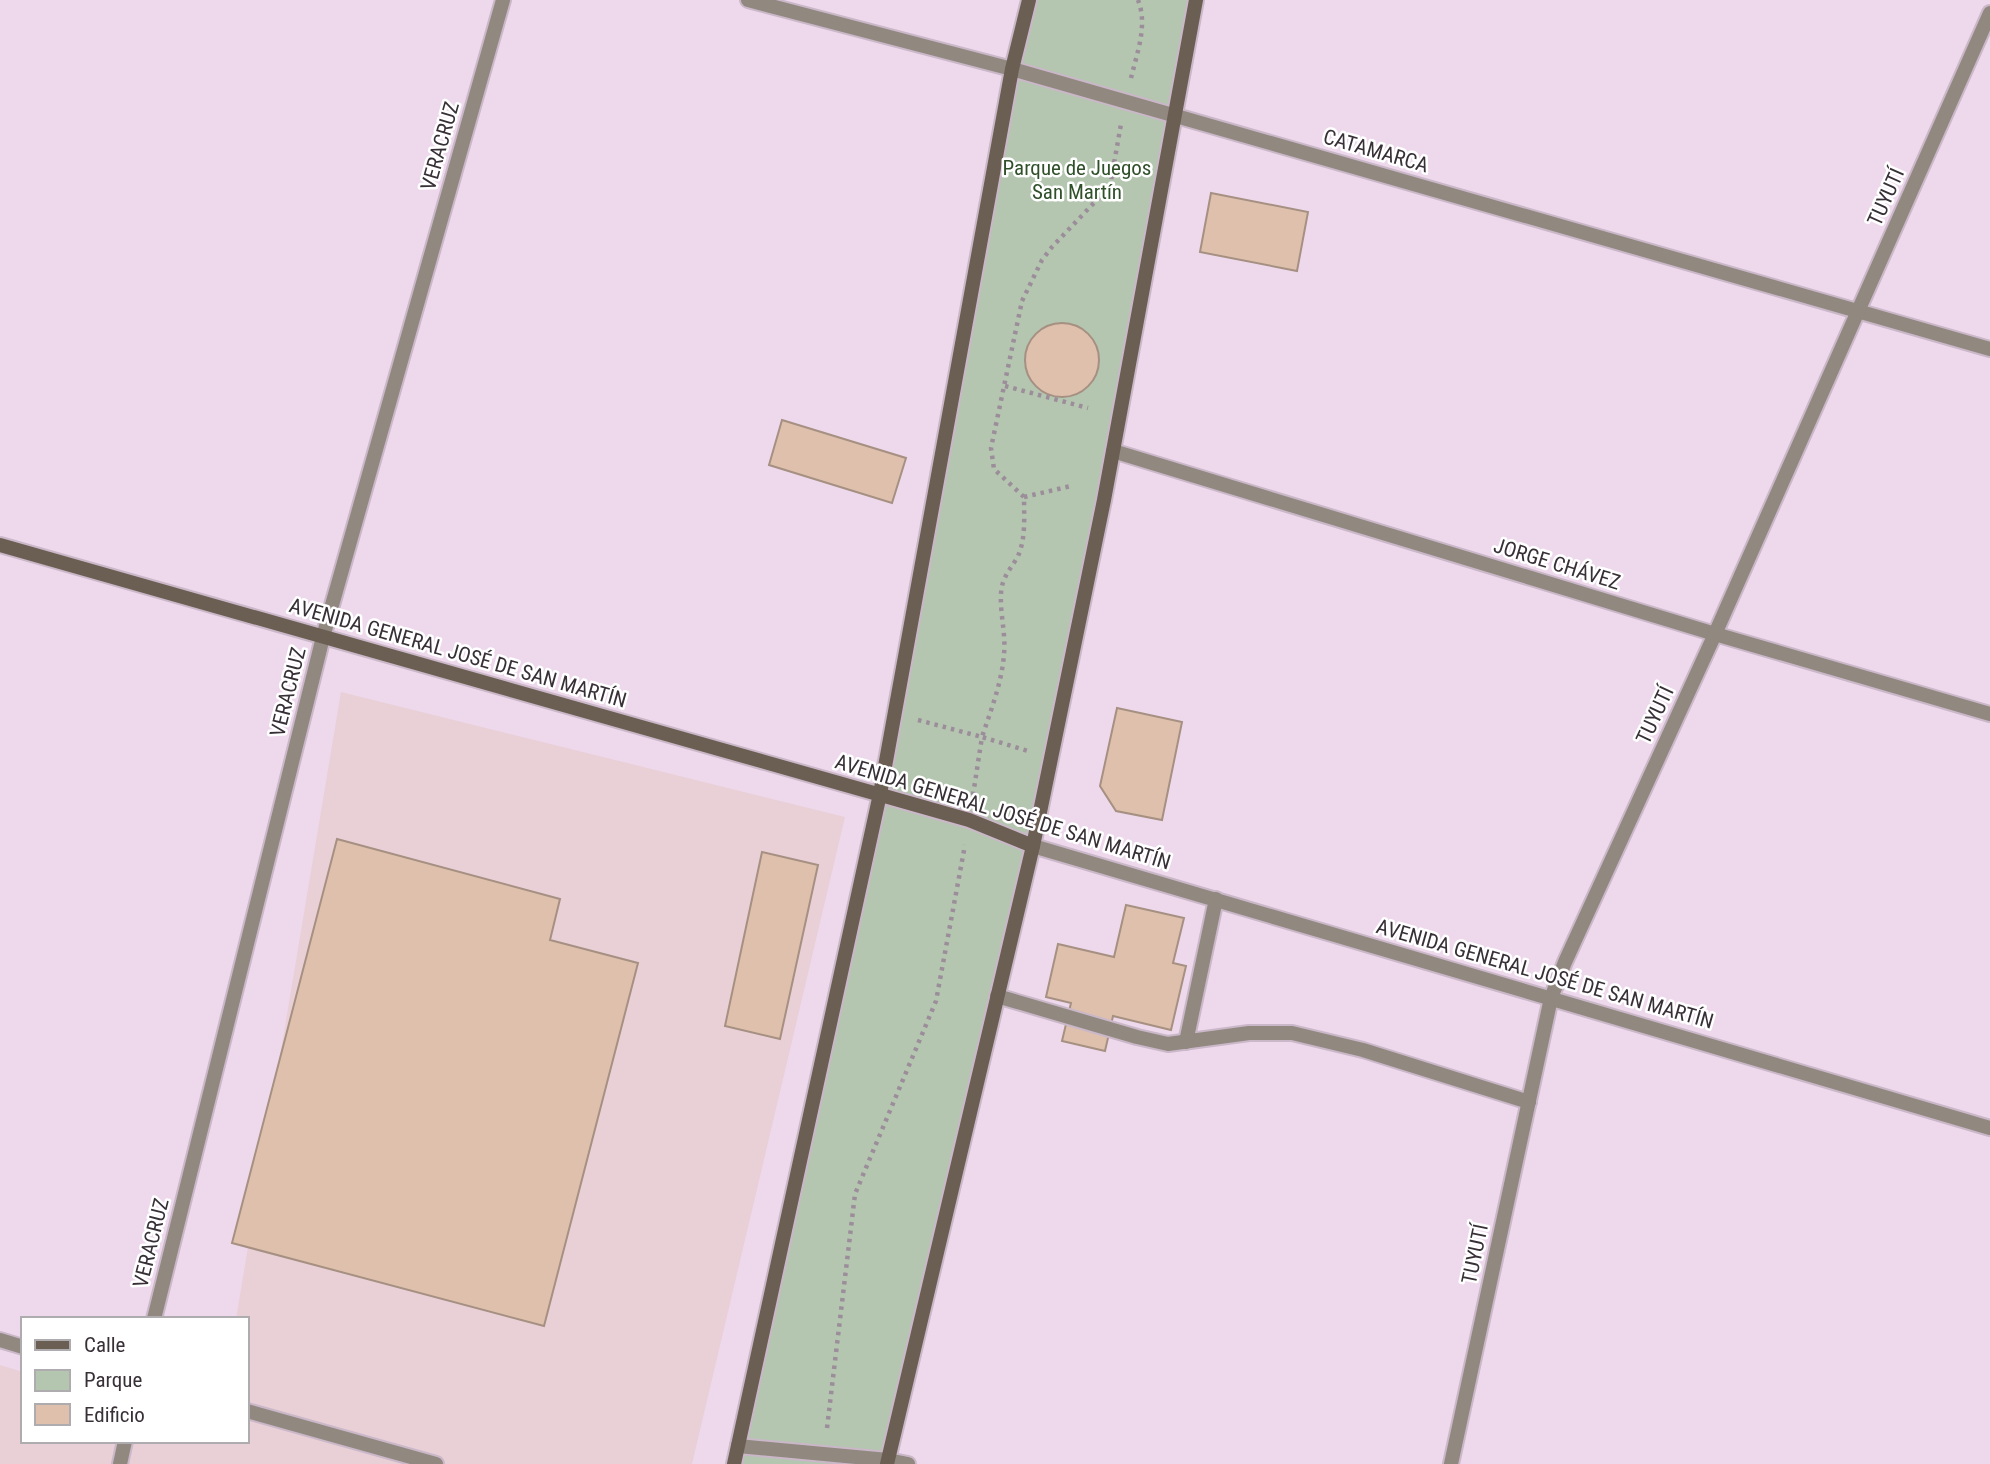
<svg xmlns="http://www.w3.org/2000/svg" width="1990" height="1464" viewBox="0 0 1990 1464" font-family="'Roboto Condensed',sans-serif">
<rect width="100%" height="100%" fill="#eed9ec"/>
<!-- commercial -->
<path fill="#e9cfd6" d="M341,692L845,817L692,1464H0V1365L23,1372V1441H247V1319H236Z"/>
<!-- green -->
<path fill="#b4c6b0" d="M1029,0H1196L1104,500L887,1464H734L880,794Z"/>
<!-- building -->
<g fill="#dec0ad" stroke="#a69082" stroke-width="2">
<path d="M1211,193L1308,212L1297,271L1200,252Z"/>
<circle cx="1062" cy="360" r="37"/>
<path d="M782,420L906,458L892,503L769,465Z"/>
<path d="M1117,708L1182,722L1162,820L1116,811L1100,786Z"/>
<path d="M337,839L560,899L550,940L638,963L544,1326L232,1243Z"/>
<path d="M762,852L818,865L780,1039L725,1026Z"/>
<path d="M1126,905L1184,918L1173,963L1186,966L1171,1030L1113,1016L1105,1051L1062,1041L1071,1003L1046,997L1058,944L1114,957Z"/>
</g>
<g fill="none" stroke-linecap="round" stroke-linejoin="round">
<defs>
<g id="service">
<path d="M997,996L1137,1037L1168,1044L1249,1033H1292L1363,1050L1529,1102"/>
<path d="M1186,1042L1216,899"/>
</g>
<g id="minor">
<path d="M748,0L1012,69L1990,349"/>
<path d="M1113,451L1715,634L1990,714"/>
<path d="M154,1319L323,637L503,0"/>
<path d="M0,1340L23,1347"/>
<path d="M247,1411L436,1464"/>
<path d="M738,1446L888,1460L908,1464"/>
<path d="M120,1464L125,1441"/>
<path d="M1451,1464L1551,998L1565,962L1715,634L1990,13"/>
</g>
<path id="tertiary" d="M1033,846L1990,1128"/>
<g id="secondary">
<path d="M0,545L969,820L1033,846"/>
<path d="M734,1464L880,794L1012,69L1029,0"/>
<path d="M887,1464L1033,846L1104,500L1196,0"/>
</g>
</defs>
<!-- service casing -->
<use href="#service" stroke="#cab7c8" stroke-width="18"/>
<!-- minor casing -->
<use href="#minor" stroke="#cab7c8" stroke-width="18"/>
<!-- tertiary casing -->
<use href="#tertiary" stroke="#cab7c8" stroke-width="18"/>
<!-- secondary casing -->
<use href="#secondary" stroke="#cab7c8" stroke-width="18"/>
<!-- path -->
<g stroke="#9c8d9a" stroke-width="4.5" stroke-dasharray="3.5 5" stroke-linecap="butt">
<path d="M1131,78C1137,53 1148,25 1138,0"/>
<path d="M1005,386L1088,408"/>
<path d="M1024,497L1071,486"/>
<path d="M918,720L982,737C991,710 1002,682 1004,654C1006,634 1000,614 1001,595C1001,578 1011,569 1018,556C1026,538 1024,516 1024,497L994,469L991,448L1022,301L1042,260L1052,247L1110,186L1121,124"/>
<path d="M973,795L982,737L1028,751"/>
<path d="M827,1428L855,1194L936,1001L965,845"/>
</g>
<!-- service -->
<use href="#service" stroke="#918880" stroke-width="14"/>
<!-- minor -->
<use href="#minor" stroke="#918880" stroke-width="14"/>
<!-- tertiary -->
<use href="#tertiary" stroke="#918880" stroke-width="14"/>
<!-- secondary -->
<use href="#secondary" stroke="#6b5e53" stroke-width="14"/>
</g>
<g text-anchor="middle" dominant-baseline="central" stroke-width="5" stroke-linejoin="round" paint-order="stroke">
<!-- street labels -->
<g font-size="21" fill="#383037" stroke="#fff">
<text transform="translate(440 146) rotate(-74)">VERACRUZ</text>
<text transform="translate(1376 151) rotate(16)">CATAMARCA</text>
<text transform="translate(1886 197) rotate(-66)">TUYUTÍ</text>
<text transform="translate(1557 564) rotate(17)">JORGE CHÁVEZ</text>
<text transform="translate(458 653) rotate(16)">AVENIDA GENERAL JOSÉ DE SAN MARTÍN</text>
<text transform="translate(288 692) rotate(-76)">VERACRUZ</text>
<text transform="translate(1655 715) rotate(-65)">TUYUTÍ</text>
<text transform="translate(1003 812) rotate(17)">AVENIDA GENERAL JOSÉ DE SAN MARTÍN</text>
<text transform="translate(1545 974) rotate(16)">AVENIDA GENERAL JOSÉ DE SAN MARTÍN</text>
<text transform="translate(151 1243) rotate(-76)">VERACRUZ</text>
<text transform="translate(1475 1254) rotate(-78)">TUYUTÍ</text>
</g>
<!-- park labels -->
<g font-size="21" fill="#30502a" stroke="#fff">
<text x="1077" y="168">Parque de Juegos<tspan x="1077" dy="24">San Martín</tspan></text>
</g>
</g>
<!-- legend -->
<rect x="21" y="1317" width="228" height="126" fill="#ffffff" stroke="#afacaf" stroke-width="2"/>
<rect x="35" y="1340" width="35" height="10" fill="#6b5e53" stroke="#afacaf" stroke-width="2"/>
<text x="84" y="1352" font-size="21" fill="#383037">Calle</text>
<rect x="35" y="1370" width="35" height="21" fill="#b4c6b0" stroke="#afacaf" stroke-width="2"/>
<text x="84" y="1387" font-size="21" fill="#383037">Parque</text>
<rect x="35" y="1404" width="35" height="21" fill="#dec0ad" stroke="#afacaf" stroke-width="2"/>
<text x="84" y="1422" font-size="21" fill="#383037">Edificio</text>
</svg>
